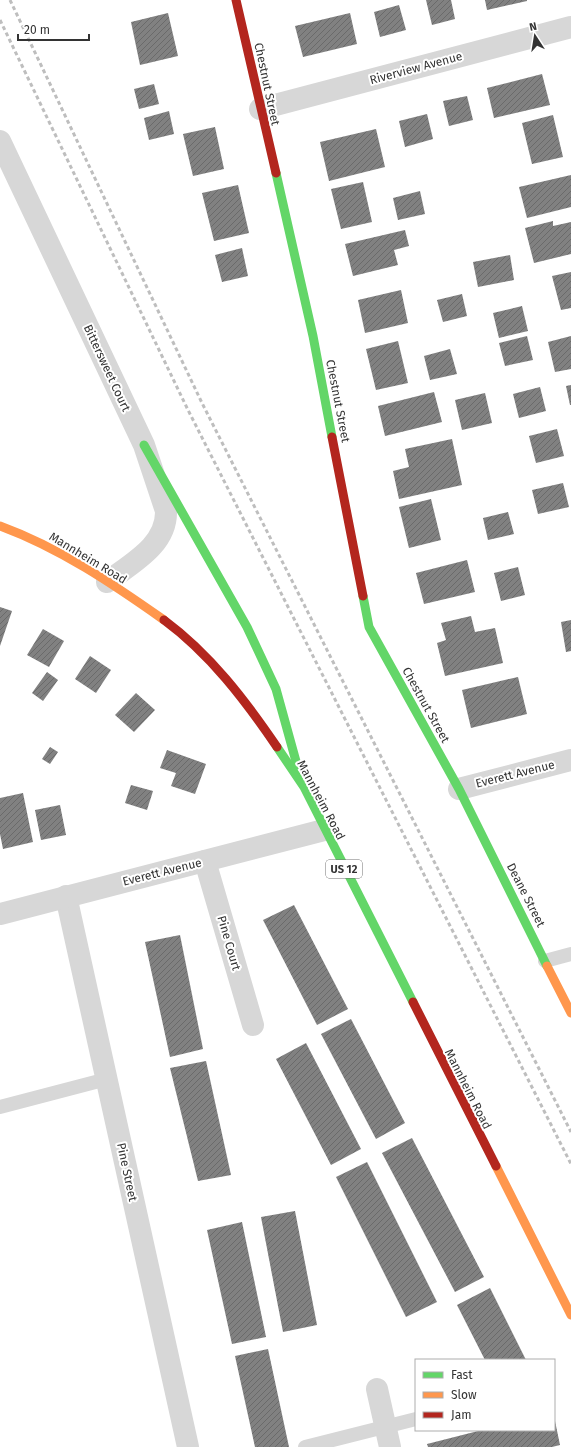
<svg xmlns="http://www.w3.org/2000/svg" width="571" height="1447" viewBox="0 0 571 1447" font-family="'Fira Sans',sans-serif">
<defs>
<pattern id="building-hatch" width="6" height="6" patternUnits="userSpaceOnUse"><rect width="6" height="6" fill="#818181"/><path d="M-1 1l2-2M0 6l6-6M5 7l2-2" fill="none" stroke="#6a6a6a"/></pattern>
</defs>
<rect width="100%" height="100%" fill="#fff"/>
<!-- building -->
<g fill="url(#building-hatch)">
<path d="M426,0H451L455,19L432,25Z"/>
<path d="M485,0H527V1L487,10Z"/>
<path d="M399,5L406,30L380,37L374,12Z"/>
<path d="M168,13L178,56L140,65L131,22Z"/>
<path d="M350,13L357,44L303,57L295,26Z"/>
<path d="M542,74L550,105L494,118L487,88Z"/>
<path d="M154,84L159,104L139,109L134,89Z"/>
<path d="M467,96L473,120L449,126L443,101Z"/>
<path d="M169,111L174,134L149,140L144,118Z"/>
<path d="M427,114L433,139L405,147L399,121Z"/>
<path d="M553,115L563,157L532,164L522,123Z"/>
<path d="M215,127L224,169L193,176L183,134Z"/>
<path d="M376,129L385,167L329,181L320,142Z"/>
<path d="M571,175V207L527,218L519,187Z"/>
<path d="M363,182L372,222L341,229L331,189Z"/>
<path d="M238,185L249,233L214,241L202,193Z"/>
<path d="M420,191L425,214L398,220L393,198Z"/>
<path d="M553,221V226L571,222V254L534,263L525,228Z"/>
<path d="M405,230L409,246L394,250L398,265L353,276L345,244Z"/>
<path d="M242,248L248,276L222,282L215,255Z"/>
<path d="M510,255L514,280L478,287L473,262Z"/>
<path d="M571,272V308L561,310L552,276Z"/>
<path d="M401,290L408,323L365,333L358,300Z"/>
<path d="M462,294L467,316L443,322L437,300Z"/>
<path d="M522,306L528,331L499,338L493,313Z"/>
<path d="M527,336L533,360L505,366L499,343Z"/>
<path d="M571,336V369L555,372L548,342Z"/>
<path d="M398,341L408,383L376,390L366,349Z"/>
<path d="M450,349L457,374L430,380L424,356Z"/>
<path d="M571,385V405H570L566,386Z"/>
<path d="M540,387L546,411L519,418L513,394Z"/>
<path d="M434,392L442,422L385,436L378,406Z"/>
<path d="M485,393L492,423L462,430L455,400Z"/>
<path d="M557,429L564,456L536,463L529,436Z"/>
<path d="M452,439L462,485L399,499L393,471L409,467L405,449Z"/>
<path d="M563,483L569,507L538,514L532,490Z"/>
<path d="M431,499L441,540L409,548L399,507Z"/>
<path d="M508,512L514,534L488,540L483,518Z"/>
<path d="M467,560L475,592L424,604L416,573Z"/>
<path d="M518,567L525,595L501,601L494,573Z"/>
<path d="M0,607L12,611L0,646Z"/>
<path d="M471,616L475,632L495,628L503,663L445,676L437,643L446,640L441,623Z"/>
<path d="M571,620V651L566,652L561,622Z"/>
<path d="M43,629L64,641L49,667L27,655Z"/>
<path d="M90,656L111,670L96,693L75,679Z"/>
<path d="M47,672L58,680L43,701L32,693Z"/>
<path d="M518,677L527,714L471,728L462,690Z"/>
<path d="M136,693L155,710L134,732L115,715Z"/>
<path d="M50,747L58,752L50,764L42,759Z"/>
<path d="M167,750L206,764L195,794L171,786L176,773L160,768Z"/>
<path d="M131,785L153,791L147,810L125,803Z"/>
<path d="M23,793L33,842L3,849L0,834V798Z"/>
<path d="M60,805L66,835L41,840L35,810Z"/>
<path d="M294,905L348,1009L317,1025L263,920Z"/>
<path d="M180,935L203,1049L170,1057L145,942Z"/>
<path d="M351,1019L405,1123L376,1139L321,1034Z"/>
<path d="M306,1043L361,1149L331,1165L276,1059Z"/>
<path d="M206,1061L231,1175L198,1181L170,1068Z"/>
<path d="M412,1138L484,1277L455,1292L382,1153Z"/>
<path d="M367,1162L437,1302L406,1317L336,1177Z"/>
<path d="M295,1211L317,1325L283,1332L261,1217Z"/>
<path d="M242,1222L266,1337L232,1344L207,1230Z"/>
<path d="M490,1288L526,1360H485L457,1305Z"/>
<path d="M268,1349L289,1447H255L235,1356Z"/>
<path d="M555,1421L560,1445L552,1447H428L427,1444L482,1430H554Z"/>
</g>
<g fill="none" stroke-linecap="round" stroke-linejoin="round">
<!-- lane -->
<g stroke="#d7d7d7" stroke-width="14">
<path d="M545,961L571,954"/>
<path d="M0,1107L107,1079"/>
<path d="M305,1447L416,1419"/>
</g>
<!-- street -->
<g stroke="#d7d7d7" stroke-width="22">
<path d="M260,109L571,27"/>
<path d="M0,141L144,445L166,511C167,545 132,563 107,582"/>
<path d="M459,789L571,760"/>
<path d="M205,861L253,1025"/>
<path d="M66,896L188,1447"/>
<path d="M0,914L324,830"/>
<path d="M377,1389L390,1447"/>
</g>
<!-- fast -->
<g stroke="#63d668" stroke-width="9">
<path d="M276,173L313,336L332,437"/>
<path d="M144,445L247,627L276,689L297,765"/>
<path d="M363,596L369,627L459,789L547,966"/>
<path d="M277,747L304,787L413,1002"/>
</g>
<!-- slow -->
<g stroke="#ff974d" stroke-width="9">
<path d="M0,526C60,548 113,584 164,620"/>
<path d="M547,966L571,1013"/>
<path d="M496,1166L571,1315"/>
</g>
<!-- jam -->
<g stroke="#b3261e" stroke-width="9">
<path d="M236,0L276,173"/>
<path d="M332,437L363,596"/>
<path d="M164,620C210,654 245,700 277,747"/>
<path d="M413,1002L496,1166"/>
</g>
<!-- rail -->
<g stroke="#bebebe" stroke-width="3" stroke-dasharray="4 3" stroke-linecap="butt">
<path d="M10,0L202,403L571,1132"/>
<path d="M0,20L188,410L571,1164"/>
</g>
</g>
<g text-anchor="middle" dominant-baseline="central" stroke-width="4" stroke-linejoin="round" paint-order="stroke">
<!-- shield labels -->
<rect fill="#fff" stroke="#707070" stroke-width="1" x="326" y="860" width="36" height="18" rx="3"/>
<g font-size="11" font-weight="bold" fill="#333">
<text x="344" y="869">US 12</text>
</g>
<!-- street labels -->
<g font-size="12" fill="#333" stroke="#fff">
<text transform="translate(416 68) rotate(-15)">Riverview Avenue</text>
<text transform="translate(267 84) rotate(78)">Chestnut Street</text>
<text transform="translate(107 368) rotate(65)">Bittersweet Court</text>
<text transform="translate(338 401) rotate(79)">Chestnut Street</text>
<text transform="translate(88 558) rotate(31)">Mannheim Road</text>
<text transform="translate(426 705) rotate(61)">Chestnut Street</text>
<text transform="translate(515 774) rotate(-14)">Everett Avenue</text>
<text transform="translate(321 800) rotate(62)">Mannheim Road</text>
<text transform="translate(162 872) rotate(-14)">Everett Avenue</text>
<text transform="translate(526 895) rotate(63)">Deane Street</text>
<text transform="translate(229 943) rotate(74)">Pine Court</text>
<text transform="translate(468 1089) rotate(63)">Mannheim Road</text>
<text transform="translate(127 1172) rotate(78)">Pine Street</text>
</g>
</g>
<!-- legend -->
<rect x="415" y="1359" width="140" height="72" fill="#ffffff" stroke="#adadad"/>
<rect x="423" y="1372" width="20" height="6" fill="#63d668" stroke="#adadad"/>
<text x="451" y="1379" font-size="12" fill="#333333">Fast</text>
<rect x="423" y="1392" width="20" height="6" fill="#ff974d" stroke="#adadad"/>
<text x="451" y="1399" font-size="12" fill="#333333">Slow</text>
<rect x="423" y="1412" width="20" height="6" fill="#b3261e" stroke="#adadad"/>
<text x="451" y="1419" font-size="12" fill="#333333">Jam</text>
<!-- north arrow -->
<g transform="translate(535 36) rotate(348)" stroke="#ffffff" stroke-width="3" paint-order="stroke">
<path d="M0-3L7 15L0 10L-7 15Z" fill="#333333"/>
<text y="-6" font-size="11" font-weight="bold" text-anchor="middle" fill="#333333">N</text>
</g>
<!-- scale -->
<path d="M18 34v6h71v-6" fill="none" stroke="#333333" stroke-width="2"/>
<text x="24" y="34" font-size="12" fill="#333333" stroke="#ffffff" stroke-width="3" paint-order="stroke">20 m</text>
</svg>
